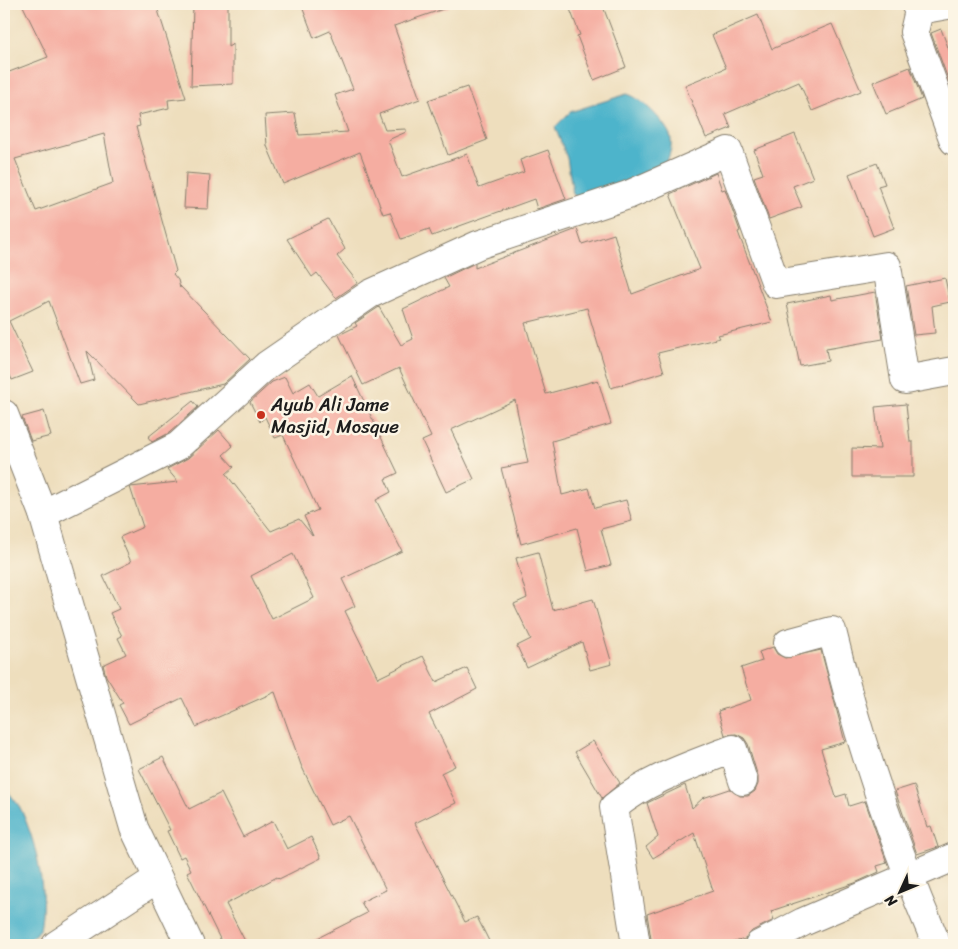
<svg xmlns="http://www.w3.org/2000/svg" width="958" height="949" viewBox="0 0 958 949" font-family="Sriracha,sans-serif">
<rect width="100%" height="100%" fill="#fcf5e5"/>
<filter id="ink" filterUnits="userSpaceOnUse"><feTurbulence type="fractalNoise" baseFrequency=".02" numOctaves="2"/><feDisplacementMap in="SourceGraphic" scale="10" xChannelSelector="R" yChannelSelector="G"/><feConvolveMatrix kernelMatrix="1 2 1 2 8 2 1 2 1" color-interpolation-filters="sRGB"/></filter>
<filter id="wash" filterUnits="userSpaceOnUse"><feTurbulence type="fractalNoise" baseFrequency=".0096" numOctaves="4" result="noise"/><feDisplacementMap in="SourceGraphic" scale="20" xChannelSelector="R" yChannelSelector="G"/><feGaussianBlur stdDeviation="1.12" result="paint"/><feColorMatrix in="noise" values="0 0 0 0 0 0 0 0 0 0 0 0 0 0 0 0 0 1.4 0 .05"/><feComposite in="paint" operator="in"/></filter>
<g filter="url(#wash)">
<rect width="100%" height="100%" fill="#eedebd"/>
<!-- water -->
<g fill="#4db4cb" stroke="#346874">
<path d="M627,94C642,98 664,121 670,135C673,144 670,155 666,163L598,195L578,199L573,194L567,158L555,127L570,112Z"/>
<path d="M4,785C9,795 19,803 23,814C38,849 47,892 40,930L22,945H4Z"/>
</g>
<g id="blocks">
<!-- building -->
<g fill="#f5ada1" fill-rule="evenodd">
<path d="M22,4H156L186,98L168,100L169,108L138,115L140,126L136,127L176,271L173,274L178,280L180,288V286L250,359L223,384L139,404L87,351L94,380L80,384L49,301L9,321L33,372L12,380L4,362V74L48,57ZM104,134L113,183L36,211L15,159Z"/>
<path d="M193,4H228V47L233,44V84L191,86Z"/>
<path d="M301,4H449V7L394,26L420,99L379,114L385,130L406,129V132L388,140L402,177L467,154L479,188L524,172L520,160L548,150L566,199L537,209L534,199L432,236L429,229L401,239L390,212L383,214L360,152L283,184L267,146L265,115L295,113L299,135L348,132L335,95L353,89L330,31L314,38Z"/>
<path d="M568,4H602L626,67L594,80L577,36L580,35Z"/>
<path d="M758,15L772,49L832,24L861,91L812,111L799,82L725,114L731,128L706,138L685,85L726,68L712,35Z"/>
<path d="M941,29L954,63V86L951,87L931,33Z"/>
<path d="M910,67L922,99L886,114L873,82Z"/>
<path d="M467,87L487,140L448,155L428,100Z"/>
<path d="M795,134L813,178L793,186L802,207L769,219L754,177L763,174L754,150Z"/>
<path d="M877,163L885,184L878,186L894,228L873,236L849,174Z"/>
<path d="M186,173L210,175L208,209L184,208Z"/>
<path d="M716,173L722,190L725,189L740,231L738,232L772,322L718,335L720,338L658,353L664,372L611,388L587,308L525,323L546,394L598,380L611,424L552,441L562,495L589,488L595,508L626,500L632,521L601,529L611,565L588,571L577,528L521,544L501,468L528,463L515,400L451,430L474,479L446,492L422,441L431,437L399,368L363,385L339,335L357,326L355,323L379,307L401,345L413,339L403,309L449,287L444,278L475,263V268L577,229L582,244L614,234L632,294L700,269L670,194Z"/>
<path d="M328,219L345,249L337,256L358,283L336,298L317,273L312,277L287,239Z"/>
<path d="M945,278L950,302L932,306L935,333L914,335L906,286Z"/>
<path d="M875,292L883,339L826,349L828,361L800,366L787,304L831,295L832,300Z"/>
<path d="M352,376L398,473L385,479L391,492L376,500L402,551L342,579L355,606L345,611L378,678L423,656L436,682L467,668L477,689L429,714L455,766L441,773L456,803L415,823L465,922L477,917L491,945H304L367,913L361,902L386,890L349,816L330,825L301,765L275,692L196,727L182,698L129,724L119,705L123,703L106,676L103,665L126,654L118,638L122,636L110,613L119,609L103,576L131,562L120,537L143,527L130,487L178,482L167,469L188,458L219,430L233,446L223,455L234,467L226,474L271,531L299,519L313,536L304,516L318,510L283,435L275,438L265,417L260,422L250,402L272,382L285,377L293,393L310,383L318,396ZM293,554L314,598L272,619L251,576Z"/>
<path d="M193,401L198,407L169,433L152,442L148,437Z"/>
<path d="M906,404L910,442H913V477H852V448L880,449L875,407Z"/>
<path d="M44,411L51,436L31,441L22,417Z"/>
<path d="M538,552L553,610L593,599L612,664L590,670L582,642L527,668L517,646L531,639L514,604L527,598L516,558Z"/>
<path d="M773,647L777,654L785,658L821,650L845,742L821,749L836,797L846,794L849,806L865,801L887,863L877,866L879,872L855,883L771,911L774,920L752,931L745,939L724,945H652L647,914L713,891L694,833L653,858L646,847L658,837L647,803L685,785L692,808L703,798L730,789L740,796H748L755,791L758,784V777L748,744L744,738L736,734L725,735L718,711L751,700L741,668L762,661L759,652Z"/>
<path d="M593,741L620,783L602,798L575,752Z"/>
<path d="M163,757L189,809L221,793L243,837L273,821L287,849L311,837L321,858L279,879L277,877L226,904L247,945H223L187,872L191,870L184,856L180,858L167,831L170,830L139,769Z"/>
<path d="M914,785L927,827L931,826L938,847L917,854L895,791Z"/>
</g>
</g>
</g>
<g filter="url(#ink)">
<use href="#blocks" fill-opacity="0" stroke="#857d6c" stroke-width="1"/>
<g fill="none" stroke-linecap="round" stroke-linejoin="round">
<defs>
<g id="street">
<path d="M915,4L919,10L953,4"/>
<path d="M919,10L914,32L954,141"/>
<path d="M4,414L43,514L134,828L190,945"/>
<path d="M43,514L178,446L267,365L370,294L478,245L628,195L728,151L776,284L887,266L905,380L954,371"/>
<path d="M788,643L832,631C858,739 893,843 937,945"/>
<path d="M56,945L158,878"/>
<path d="M636,945L614,807C648,779 692,765 733,749L743,781"/>
<path d="M759,945L803,922L954,857"/>
</g>
</defs>
<!-- street casing -->
<use href="#street" stroke="#857d6c" stroke-width="30"/>
<!-- street -->
<use href="#street" stroke="#fff" stroke-width="28"/>
</g>
</g>
<!-- markers -->
<circle fill="#c8321e" stroke="#fcf5e5" stroke-width="2" cx="261" cy="415" r="5"/>
<g text-anchor="middle" dominant-baseline="central" stroke-width="5" stroke-linejoin="round" paint-order="stroke">
<!-- poi labels -->
<g font-size="19" fill="#1c1c1c" stroke="#fcf5e5" text-anchor="start">
<text x="271" y="404">Ayub Ali Jame<tspan x="271" dy="22">Masjid, Mosque</tspan></text>
</g>
</g>
<!-- margin -->
<rect width="958" height="949" fill="none" stroke="#fcf5e5" stroke-width="20"/>
<!-- north arrow -->
<g transform="translate(900 892) rotate(226)" stroke="#fcf5e5" stroke-width="4" paint-order="stroke">
<path d="M0-4L9 19L0 12L-9 19Z" fill="#1c1c1c"/>
<text y="-8" font-size="14" font-weight="bold" text-anchor="middle" fill="#1c1c1c">N</text>
</g>
</svg>
